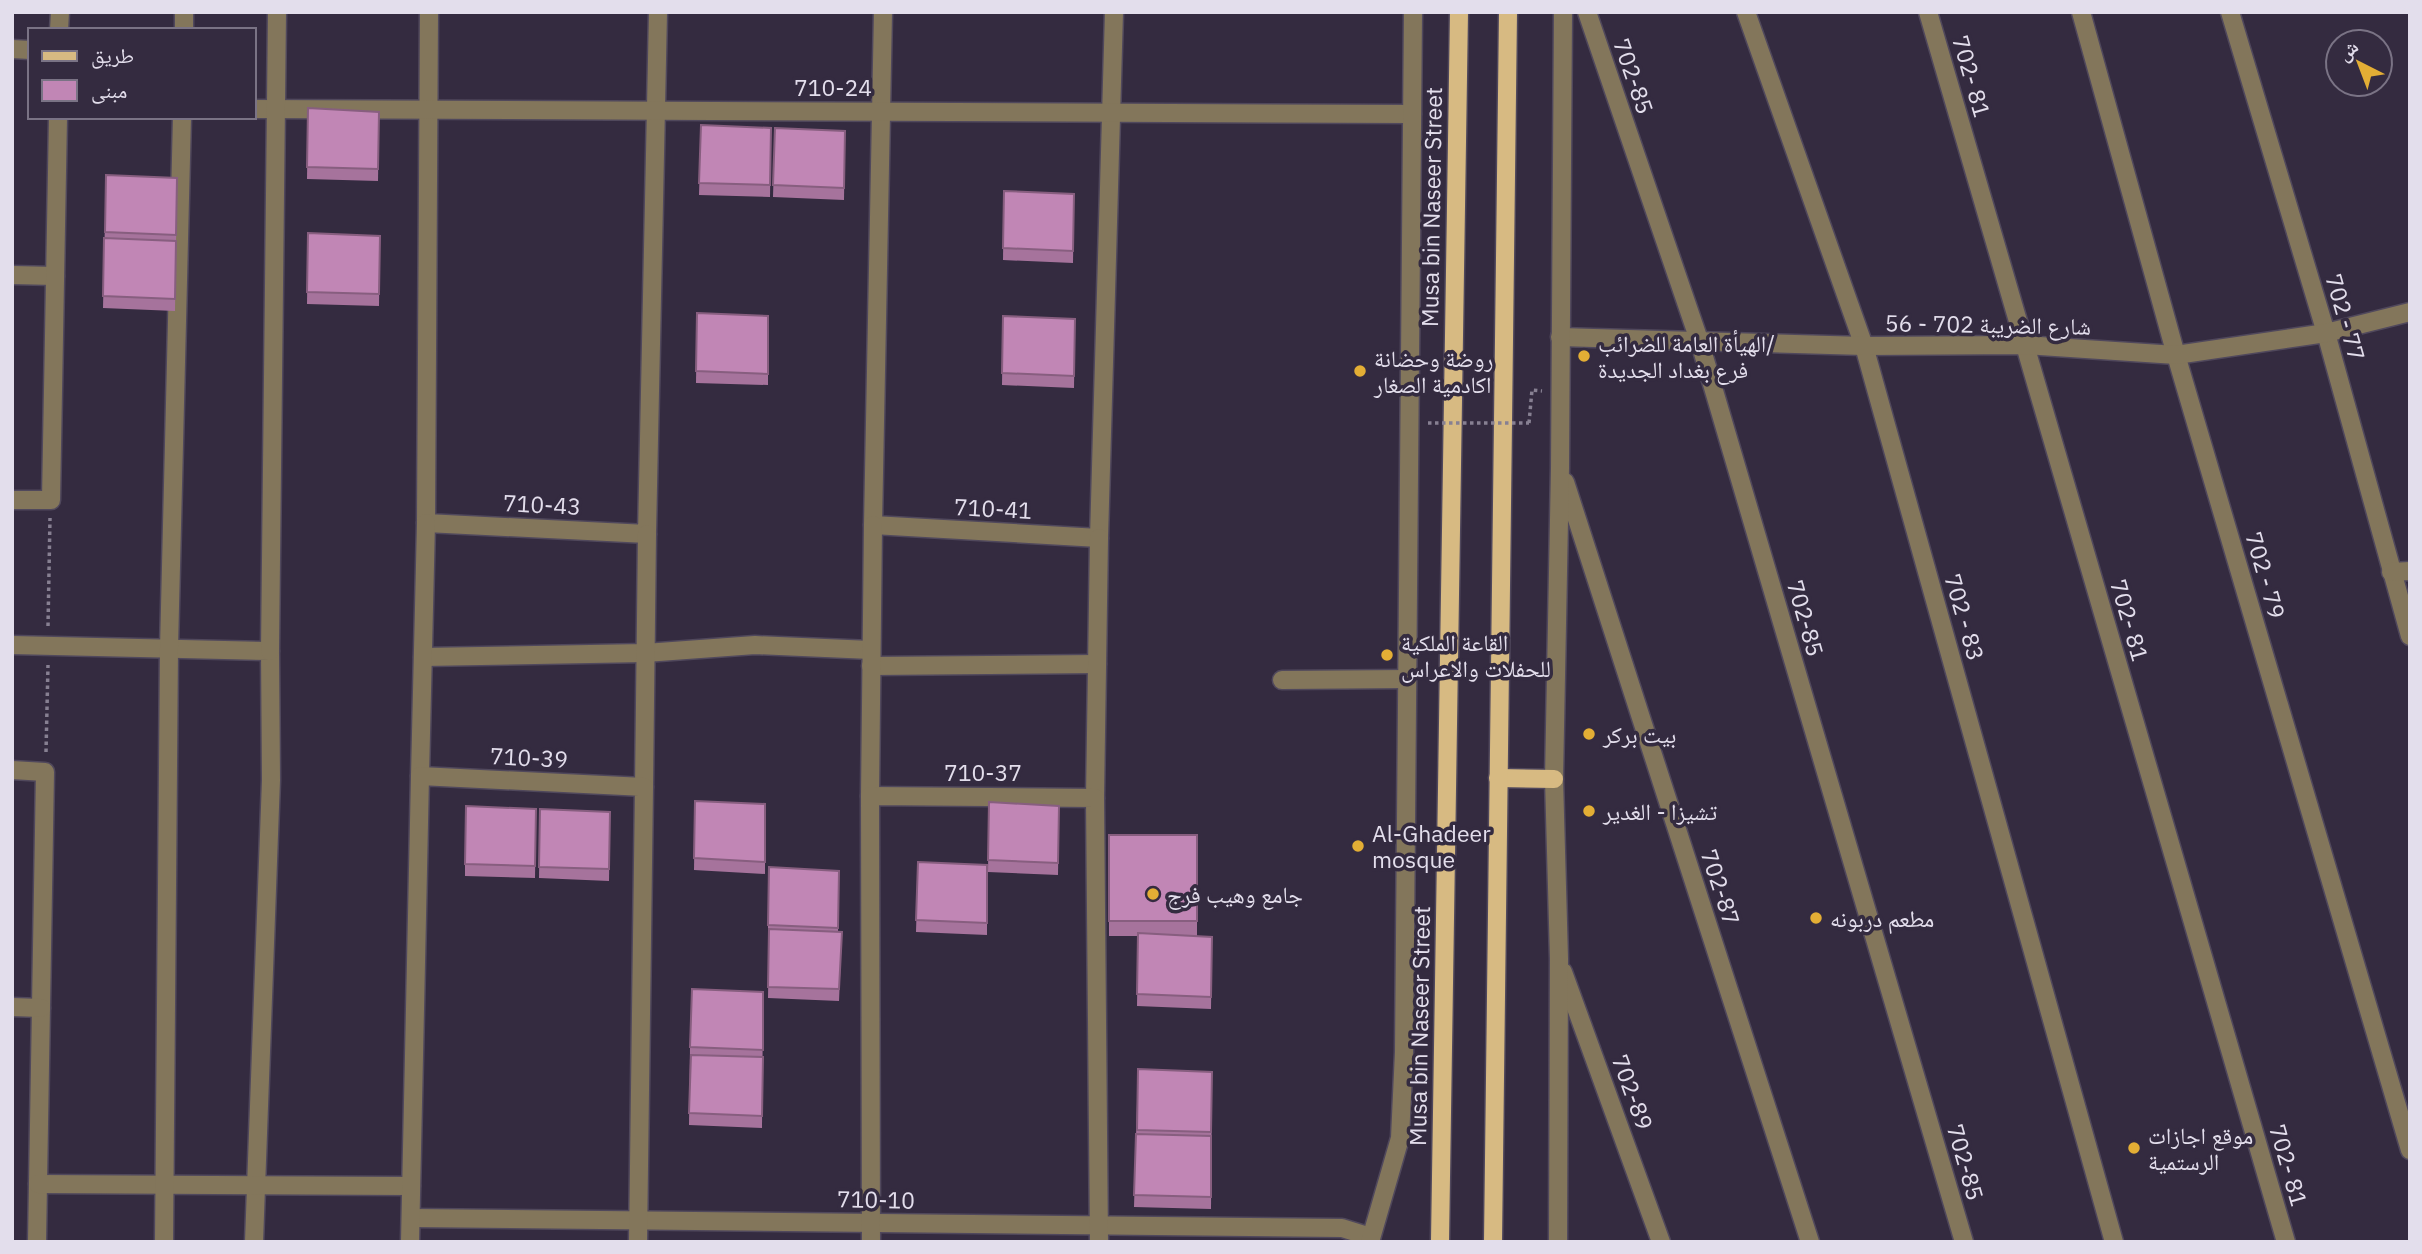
<svg xmlns="http://www.w3.org/2000/svg" width="2422" height="1254" viewBox="0 0 2422 1254" font-family="'IBM Plex Sans','Noto Naskh Arabic',sans-serif">
<rect width="100%" height="100%" fill="#342b40"/>
<g fill="none" stroke-linecap="round" stroke-linejoin="round">
<defs>
<g id="minor">
<path d="M429,12L426,523L647,534L658,12"/>
<path d="M883,12L873,525L1099,538L1114,12"/>
<path d="M1587,12L1700,343L1964,1242"/>
<path d="M1746,12L1864,346L2114,1242"/>
<path d="M1928,12L2286,1242"/>
<path d="M2081,12L2176,355L2410,1150"/>
<path d="M2230,12L2326,333L2410,636"/>
<path d="M59,30L60,12"/>
<path d="M184,30V12"/>
<path d="M12,49L30,50"/>
<path d="M254,109L1412,114"/>
<path d="M12,275L55,276"/>
<path d="M1560,337L1864,346L2024,345L2176,355L2326,333L2410,312"/>
<path d="M1565,482L1810,1242"/>
<path d="M12,500H51L58,117"/>
<path d="M2391,572L2410,571"/>
<path d="M12,645L270,651L271,780L254,1242"/>
<path d="M270,651L277,12"/>
<path d="M423,657L645,653L755,645L871,650"/>
<path d="M871,666L1097,664"/>
<path d="M1282,680L1407,679"/>
<path d="M12,770L45,772L37,1242"/>
<path d="M420,776L426,523"/>
<path d="M644,787L647,534"/>
<path d="M870,796L873,525"/>
<path d="M1095,798L1099,538"/>
<path d="M1563,972L1661,1242"/>
<path d="M12,1007L41,1008"/>
<path d="M38,1184L411,1186"/>
<path d="M411,1218L1342,1228L1371,1237"/>
<path d="M164,1242L169,648L182,117"/>
<path d="M410,1242L420,776L644,787L638,1242"/>
<path d="M871,1242L870,796L1095,798L1099,1242"/>
<path d="M1370,1242L1400,1138L1404,1052L1413,12"/>
<path d="M1558,1242L1559,959L1554,779L1560,468L1563,12"/>
</g>
<g id="major">
<path d="M1498,778L1554,779"/>
<path d="M1440,1242L1459,12"/>
<path d="M1493,1242L1508,12"/>
</g>
</defs>
<!-- minor casing -->
<use href="#minor" stroke="#50485c" stroke-width="21"/>
<!-- major casing -->
<use href="#major" stroke="#50485c" stroke-width="21"/>
<!-- path -->
<g stroke="#878092" stroke-width="3.5" stroke-dasharray="3.5 3.5" stroke-linecap="butt">
<path d="M1529,423L1532,390L1542,391"/>
<path d="M48,626L50,518"/>
<path d="M46,752L48,665"/>
</g>
<!-- minor -->
<use href="#minor" stroke="#83765b" stroke-width="18"/>
<!-- major -->
<use href="#major" stroke="#d7ba82" stroke-width="18"/>
<!-- path-bridge -->
<path stroke="#878092" stroke-width="3.5" stroke-dasharray="3.5 3.5" stroke-linecap="butt" d="M1428,423H1529"/>
</g>
<!-- wall -->
<g fill="#a6739c">
<path d="M308,108L379,112L378,181L307,179Z"/>
<path d="M701,125L771,128L770,197L699,195Z"/>
<path d="M775,128L845,131L844,200L773,197Z"/>
<path d="M106,175L177,178L175,311L103,308Z"/>
<path d="M1004,191L1074,194L1073,263L1003,260Z"/>
<path d="M308,233L380,236L379,306L307,304Z"/>
<path d="M697,313L768,316V385L696,383Z"/>
<path d="M1003,316L1075,319L1074,388L1002,385Z"/>
<path d="M695,801L765,804V874L694,870Z"/>
<path d="M989,802L1059,806L1058,875L988,872Z"/>
<path d="M536,809L535,878L465,876V864Z"/>
<path d="M540,809L610,812L609,881L539,878Z"/>
<path d="M1109,835H1197V936L1212,937L1211,1009L1137,1006L1138,936H1109Z"/>
<path d="M918,862L987,865V935L916,932Z"/>
<path d="M839,871L838,932H842L839,1001L768,998L769,937H768V925Z"/>
<path d="M763,992L762,1128L689,1125L690,1047Z"/>
<path d="M1138,1069L1212,1072L1211,1209L1134,1207Z"/>
</g>
<!-- building -->
<g fill="#c186b5" stroke="#875e7f" stroke-width="2">
<path d="M308,108L379,112L378,169L307,167Z"/>
<path d="M701,125L771,128L770,185L699,183Z"/>
<path d="M775,128L845,131L844,188L773,185Z"/>
<path d="M106,175L177,178L176,235L105,232Z"/>
<path d="M1004,191L1074,194L1073,251L1003,248Z"/>
<path d="M308,233L380,236L379,294L307,292Z"/>
<path d="M104,238L176,241L175,299L103,296Z"/>
<path d="M697,313L768,316V374L696,371Z"/>
<path d="M1003,316L1075,319L1074,376L1002,373Z"/>
<path d="M695,801L765,804V862L694,858Z"/>
<path d="M989,802L1059,806L1058,863L988,860Z"/>
<path d="M466,806L536,809L535,866L465,864Z"/>
<path d="M540,809L610,812L609,869L539,867Z"/>
<rect x="1109" y="835" width="88" height="86"/>
<path d="M918,862L987,865V923L916,920Z"/>
<path d="M769,867L839,871L838,928L768,925Z"/>
<path d="M769,929L842,932L839,989L768,987Z"/>
<path d="M1138,933L1212,937L1211,997L1137,994Z"/>
<path d="M692,989L763,992V1050L690,1047Z"/>
<path d="M691,1055L763,1057L762,1116L689,1113Z"/>
<path d="M1138,1069L1212,1072L1211,1132L1137,1130Z"/>
<path d="M1136,1134L1211,1136V1197L1134,1195Z"/>
</g>
<!-- markers -->
<g fill="#e3ae35" stroke="#342b40" stroke-width="2.5">
<circle cx="1584" cy="356" r="7"/>
<circle cx="1360" cy="371" r="7"/>
<circle cx="1387" cy="655" r="7"/>
<circle cx="1589" cy="734" r="7"/>
<circle cx="1589" cy="811" r="7"/>
<circle cx="1358" cy="846" r="7"/>
<circle cx="1153" cy="894" r="7"/>
<circle cx="1816" cy="918" r="7"/>
<circle cx="2134" cy="1148" r="7"/>
</g>
<g text-anchor="middle" dominant-baseline="central" stroke-width="7" stroke-linejoin="round" paint-order="stroke">
<!-- street labels -->
<g font-size="23" fill="#e3deec" stroke="#342b40">
<text transform="translate(1634 76) rotate(71)">702-85</text>
<text transform="translate(1972 76) rotate(74)">702- 81</text>
<text x="833" y="87">710-24</text>
<text transform="translate(1431 207) rotate(-89)">Musa bin Naseer Street</text>
<text transform="translate(2346 317) rotate(74)">702 - 77</text>
<text transform="translate(1988 324) rotate(1)">شارع الضريبة 702 - 56</text>
<text transform="translate(542 504) rotate(3)">710-43</text>
<text transform="translate(993 508) rotate(3)">710-41</text>
<text transform="translate(2266 575) rotate(74)">702 - 79</text>
<text transform="translate(1965 617) rotate(74)">702 - 83</text>
<text transform="translate(1806 618) rotate(74)">702-85</text>
<text transform="translate(2130 620) rotate(74)">702- 81</text>
<text transform="translate(529 757) rotate(3)">710-39</text>
<text x="983" y="772">710-37</text>
<text transform="translate(1721 887) rotate(72)">702-87</text>
<text transform="translate(1419 1026) rotate(-89)">Musa bin Naseer Street</text>
<text transform="translate(1633 1092) rotate(70)">702-89</text>
<text transform="translate(1966 1162) rotate(74)">702-85</text>
<text transform="translate(2289 1165) rotate(74)">702- 81</text>
<text transform="translate(876 1199) rotate(1)">710-10</text>
</g>
<!-- poi labels -->
<g font-size="23" fill="#e3deec" stroke="#342b40" text-anchor="start">
<text x="1598" y="343">الهيأة العامة للضرائب/<tspan x="1598" dy="26">فرع بغداد الجديدة</tspan></text>
<text x="1374" y="358">روضة وحضانة<tspan x="1374" dy="26">اكادمية الصغار</tspan></text>
<text x="1401" y="642">القاعة الملكية<tspan x="1401" dy="26">للحفلات والاعراس</tspan></text>
<text x="1603" y="734">بيت بركر</text>
<text x="1603" y="811">تشيزا - الغدير</text>
<text x="1372" y="833">Al-Ghadeer<tspan x="1372" dy="26">mosque</tspan></text>
<text x="1167" y="894">جامع وهيب فرج</text>
<text x="1830" y="918">مطعم دربونه</text>
<text x="2148" y="1135">موقع اجازات<tspan x="2148" dy="26">الرستمية</tspan></text>
</g>
</g>
<!-- border -->
<rect width="2422" height="1254" fill="none" stroke="#e3deec" stroke-width="28"/>
<!-- legend -->
<rect x="28" y="28" width="228" height="91" fill="#342b40" stroke="#7a7385" stroke-width="2"/>
<rect x="42" y="51" width="35" height="10" fill="#d7ba82" stroke="#7a7385" stroke-width="2"/>
<text x="91" y="63" font-size="21" fill="#e3deec">طريق</text>
<rect x="42" y="80" width="35" height="21" fill="#c186b5" stroke="#7a7385" stroke-width="2"/>
<text x="91" y="98" font-size="21" fill="#e3deec">مبنى</text>
<!-- north arrow -->
<g transform="translate(2359 63) rotate(318)"><circle r="33" fill="#342b40" stroke="#7a7385" stroke-width="2"/>
<path d="M0-5L12 26L0 18L-12 26Z" fill="#e3ae35"/>
<text y="-10" font-size="19" font-weight="bold" text-anchor="middle" fill="#e3deec">ش</text>
</g>
</svg>
